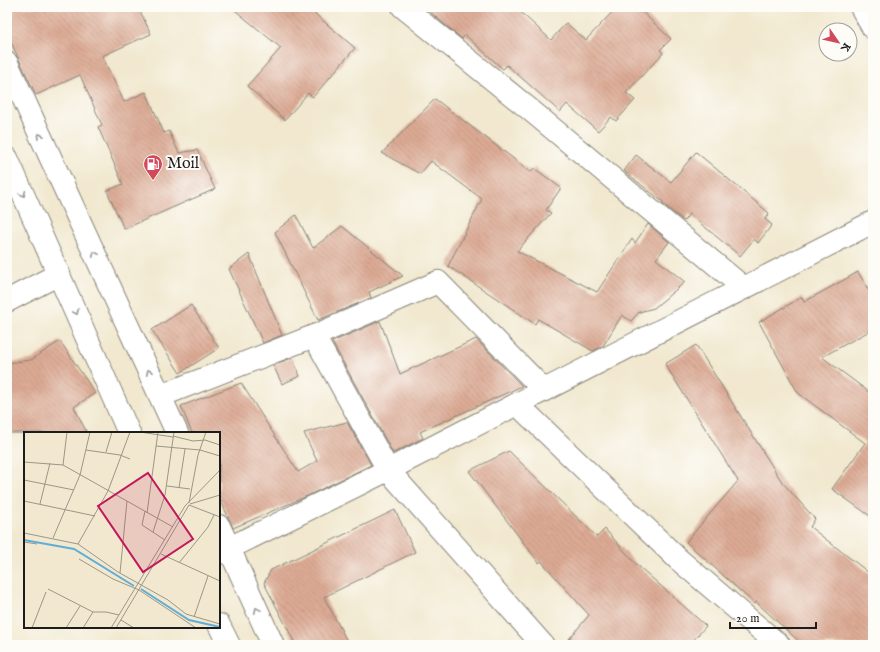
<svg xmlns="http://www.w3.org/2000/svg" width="880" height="652" viewBox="0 0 880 652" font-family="'IM FELL English',serif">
<defs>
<pattern id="building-back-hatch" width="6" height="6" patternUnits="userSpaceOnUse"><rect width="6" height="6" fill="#dcaa94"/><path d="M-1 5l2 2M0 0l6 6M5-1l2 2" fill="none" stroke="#bc927f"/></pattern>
</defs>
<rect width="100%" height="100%" fill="#fdfcf7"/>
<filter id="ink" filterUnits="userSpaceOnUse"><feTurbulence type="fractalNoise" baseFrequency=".025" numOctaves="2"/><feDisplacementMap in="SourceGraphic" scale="8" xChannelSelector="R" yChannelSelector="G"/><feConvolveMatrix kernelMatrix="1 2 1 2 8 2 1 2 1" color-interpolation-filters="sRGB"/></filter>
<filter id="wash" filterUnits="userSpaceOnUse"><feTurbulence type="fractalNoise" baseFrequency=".012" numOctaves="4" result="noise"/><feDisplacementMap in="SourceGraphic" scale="16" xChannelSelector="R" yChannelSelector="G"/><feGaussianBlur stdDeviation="0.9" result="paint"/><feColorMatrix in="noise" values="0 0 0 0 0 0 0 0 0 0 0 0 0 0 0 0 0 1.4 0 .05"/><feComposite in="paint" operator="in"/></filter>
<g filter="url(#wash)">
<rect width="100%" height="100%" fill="#f1e8cf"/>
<g id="blocks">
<!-- building -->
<g fill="url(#building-back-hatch)">
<path d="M7,7H138L151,34L102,56L124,102L146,92L164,133L169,131L179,153L197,150L215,189L124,229L107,191L123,184L98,127L102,125L80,75L36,95L7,34Z"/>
<path d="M231,7H307L355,48L313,97L308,93L285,120L247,86L281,48Z"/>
<path d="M424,7H515L551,40L566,23L586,40L617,7H637L671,39L660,50L663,53L626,93L635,100L616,121L611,117L598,131L567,104L560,112L507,65L503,69L465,35L462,39Z"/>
<path d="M435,99L531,172L534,168L561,188L546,210L551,213L517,251L597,292L632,239L635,243L648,224L669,242L656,259L685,282L654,308L639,312L631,321L622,315L603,346L593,351L538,319L535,324L448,266L482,199L431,161L420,174L382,153Z"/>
<path d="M696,152L769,213L765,219L772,225L758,243L754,239L740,256L689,214L684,221L662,203L663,202L624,171L636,155L671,182Z"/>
<path d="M296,215L313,248L342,226L403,276L369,292L371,298L318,320L275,232Z"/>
<path d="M249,254L282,335L263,343L229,269Z"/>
<path d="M858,272L873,298V329L822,357L873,395V518L832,489L865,443L798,393L759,322L802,297L804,302Z"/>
<path d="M191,305L219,348L180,373L152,330Z"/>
<path d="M380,321L400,374L476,339L522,386L420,432L423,438L393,453L332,342Z"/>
<path d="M60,341L95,393L74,407L87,433H7V363L31,360Z"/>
<path d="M696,345L782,482L815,519L810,527L873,576V645H803L756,602L755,604L686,542L738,481L665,364Z"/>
<path d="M292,358L300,376L282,384L273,365Z"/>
<path d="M241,383L298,472L317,461L304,433L347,422L371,465L307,496L233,528L219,496V433H192L181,406Z"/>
<path d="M509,451L597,537L605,529L634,562L706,626L689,645H564L589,615L541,561L539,563L469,471Z"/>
<path d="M395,510L415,552L324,597L349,645H296L264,583L271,570Z"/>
</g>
</g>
</g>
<g filter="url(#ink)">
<use href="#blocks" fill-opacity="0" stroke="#868276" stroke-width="1"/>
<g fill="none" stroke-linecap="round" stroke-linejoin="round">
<defs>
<g id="street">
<path d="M403,7L528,108L744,288"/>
<path d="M861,7L873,28"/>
<path d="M7,301L59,274"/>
<path d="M314,336L388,470L543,645"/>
<path d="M160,396L314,336L438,282L544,390"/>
<path d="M517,404L678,559L779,645"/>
<path d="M219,553L388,470L873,222"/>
</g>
<g id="secondary">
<path d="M7,63L177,433"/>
<path d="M7,158L129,433"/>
<path d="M219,526L273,645"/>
<path d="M219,625L229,645"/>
</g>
</defs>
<!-- street casing -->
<use href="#street" stroke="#868276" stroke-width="24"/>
<!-- secondary casing -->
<use href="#secondary" stroke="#868276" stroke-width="24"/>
<!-- street -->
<use href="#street" stroke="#fff" stroke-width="22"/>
<!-- secondary -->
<use href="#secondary" stroke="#fff" stroke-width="22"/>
</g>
<!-- one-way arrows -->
<defs><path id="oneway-chevron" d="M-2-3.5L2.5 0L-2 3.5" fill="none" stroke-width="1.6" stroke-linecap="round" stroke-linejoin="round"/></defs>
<g stroke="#999">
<use href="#oneway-chevron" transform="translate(40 136) rotate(-115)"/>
<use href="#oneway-chevron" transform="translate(23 194) rotate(66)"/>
<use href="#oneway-chevron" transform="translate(95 254) rotate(-115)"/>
<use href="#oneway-chevron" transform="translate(76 312) rotate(66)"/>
<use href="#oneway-chevron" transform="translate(149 372) rotate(-115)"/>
<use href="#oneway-chevron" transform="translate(257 610) rotate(-114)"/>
</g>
</g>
<!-- icons -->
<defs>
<symbol id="fuel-pin" viewBox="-11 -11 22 30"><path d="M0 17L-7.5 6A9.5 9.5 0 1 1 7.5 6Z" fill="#d1495b" stroke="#fdfcf7"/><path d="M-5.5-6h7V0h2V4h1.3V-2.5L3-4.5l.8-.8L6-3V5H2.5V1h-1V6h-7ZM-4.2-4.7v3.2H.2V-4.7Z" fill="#fff"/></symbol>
</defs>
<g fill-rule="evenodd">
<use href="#fuel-pin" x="142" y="153" width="22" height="30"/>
</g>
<g text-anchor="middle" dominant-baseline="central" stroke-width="4" stroke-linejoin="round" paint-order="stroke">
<!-- poi labels -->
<g font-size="16" fill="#1c1c1c" stroke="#fdfcf7" text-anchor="start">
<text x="167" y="164">Moil</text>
</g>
</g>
<!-- overview -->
<g transform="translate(24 432)">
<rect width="196" height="196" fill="#f1e8cf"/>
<path fill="none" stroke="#5eaed8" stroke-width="2" d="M0,108L50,117L110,154M117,157L165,188L196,195"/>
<path fill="none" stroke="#9c9687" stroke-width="1" d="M116,0L149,5M149,4L169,9L181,8L196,13M132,14L176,18L196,24M62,18L96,23L106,27M82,20L88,0M0,30L39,33L149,95M39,33L43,0M0,48L50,58M143,54L166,57M155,56L161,17M0,69L71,84M165,71L174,23L182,0M16,72L26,31M166,72L196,63M165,73L196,85M121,79L118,93L141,108M123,81L134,0M129,100L141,63L150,0M0,101L54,112L94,140L144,168L162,182L196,192M29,106L56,43L66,0M0,110L13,112M54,112L84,59L106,0M137,122L196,149M55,127L89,147L115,158L172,196M155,131L184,95L190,83M96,141L103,69M24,157L69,180H82L95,183M170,185L184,144M97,188L110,196M8,196L22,160M42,196L56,174M59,196L69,180M87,196L161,74L196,38M92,196L165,73"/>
<path fill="#c2185b" fill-opacity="0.15" stroke="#c2185b" stroke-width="2" d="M124,41L169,107L119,140L74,74Z"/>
<rect width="196" height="196" fill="none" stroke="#1c1c1c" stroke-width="2"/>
</g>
<!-- margin -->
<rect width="880" height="652" fill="none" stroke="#fdfcf7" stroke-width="24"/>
<!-- north arrow -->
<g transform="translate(838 42) rotate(124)"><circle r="19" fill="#fdfcf7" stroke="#a3a29f"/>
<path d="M0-3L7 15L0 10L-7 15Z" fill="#d1495b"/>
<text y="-6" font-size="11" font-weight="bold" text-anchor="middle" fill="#1c1c1c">K</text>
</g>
<!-- scale -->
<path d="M730 622v6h86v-6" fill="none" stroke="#1c1c1c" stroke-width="2"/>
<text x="736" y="622" font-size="12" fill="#1c1c1c" stroke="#fdfcf7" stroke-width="3" paint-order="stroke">20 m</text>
</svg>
